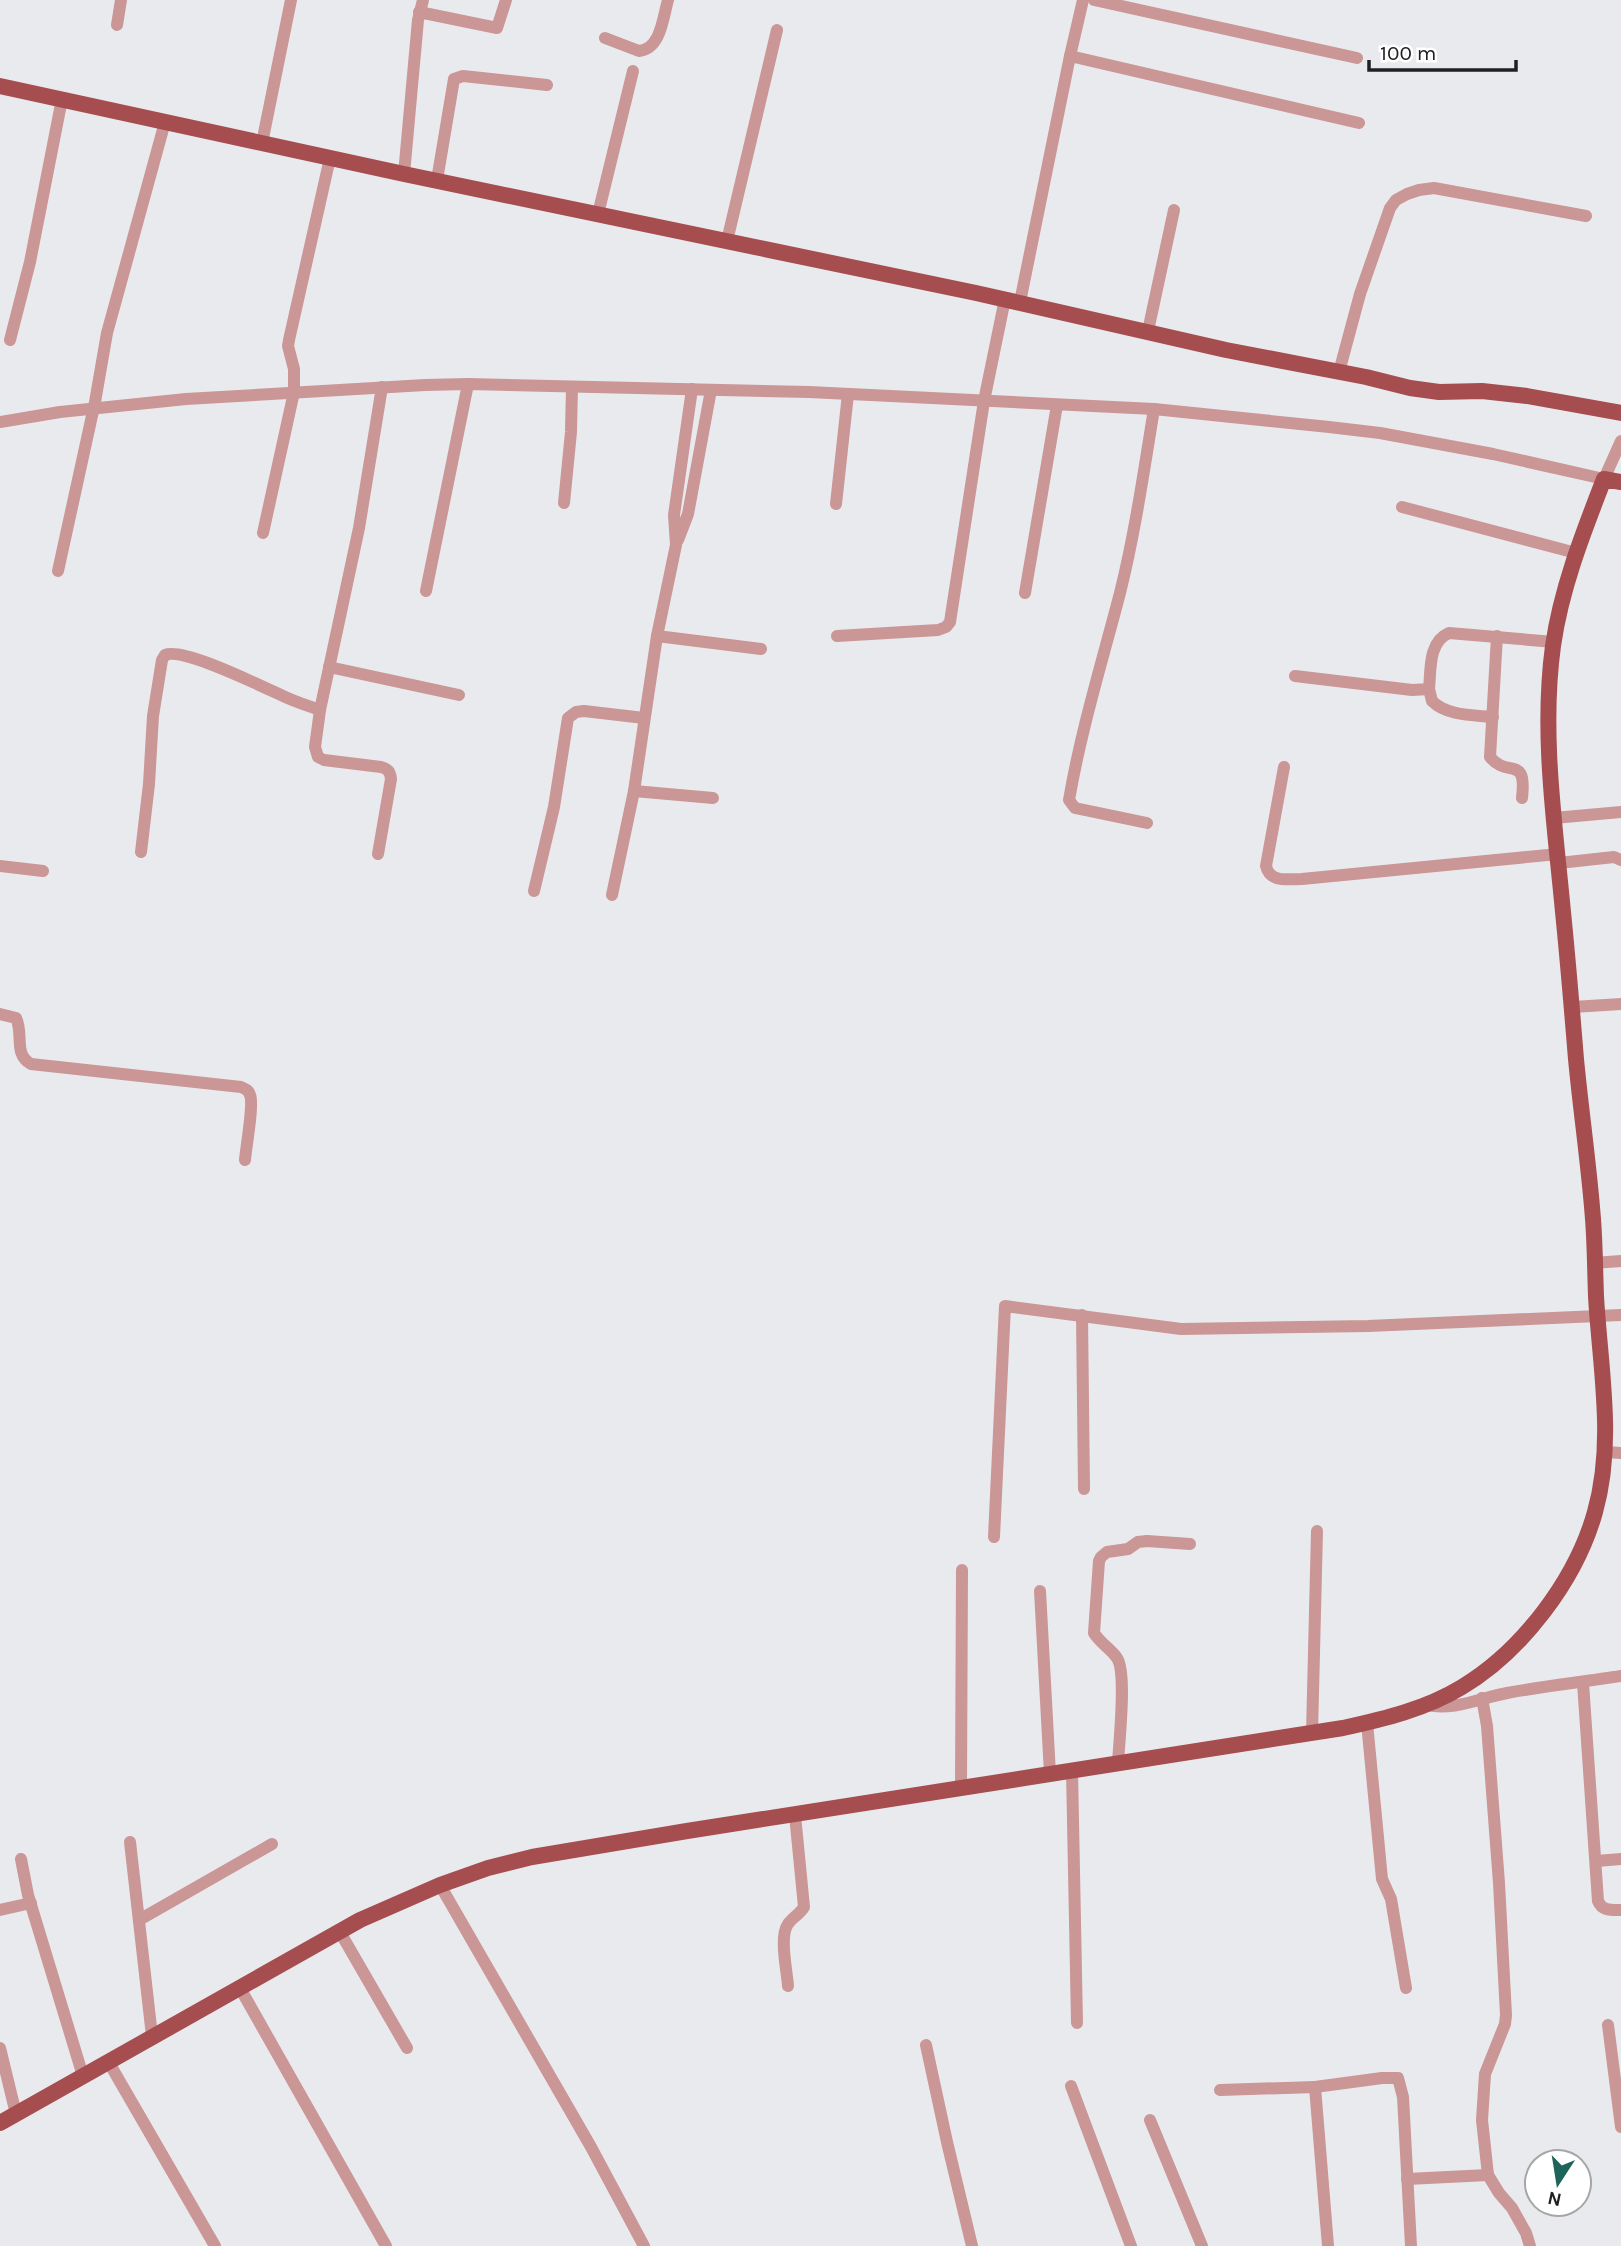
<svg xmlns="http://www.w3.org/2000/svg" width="1621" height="2246" viewBox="0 0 1621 2246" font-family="Karla,sans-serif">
<rect width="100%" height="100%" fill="#e9eaee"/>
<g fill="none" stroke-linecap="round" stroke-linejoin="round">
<!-- minor -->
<g stroke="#ca9696" stroke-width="12">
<path d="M1094,0L1357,58"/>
<path d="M419,12L497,28L506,0"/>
<path d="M117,25L121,0"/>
<path d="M605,38L639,51C661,49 663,17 668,0"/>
<path d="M1070,56L1359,123"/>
<path d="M262,143L291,0"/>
<path d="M404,174L418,20L423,0"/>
<path d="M437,180L454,79L463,76L547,85"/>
<path d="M598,214L633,71"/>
<path d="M727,241L777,30"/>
<path d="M1020,302L1070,56L1083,0"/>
<path d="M1148,331L1174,210"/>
<path d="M10,340L30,262L62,99"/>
<path d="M1339,372L1360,294L1390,208L1396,200L1407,194L1419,190L1434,188L1586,216"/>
<path d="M0,422L60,412L186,399L425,385L468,384L809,392L1154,409L1329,427L1380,433L1493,454L1604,479L1621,441"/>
<path d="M564,503L571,432L572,387"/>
<path d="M836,504L848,394"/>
<path d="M1402,507L1576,553"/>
<path d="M263,533L294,392V369L288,346L289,340L330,158"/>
<path d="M678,540L688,514L711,390"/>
<path d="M58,571L95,402L107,333L165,122"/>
<path d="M426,591L468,384"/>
<path d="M1025,593L1057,405"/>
<path d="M657,636L761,649"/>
<path d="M837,636L938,630L946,627L950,622L984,401L1005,299"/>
<path d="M1497,636L1490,757C1508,779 1527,754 1522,798"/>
<path d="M329,667L459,695"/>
<path d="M1295,676L1412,690L1429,689C1431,670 1428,642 1449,633L1554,642"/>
<path d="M1429,689L1432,701C1447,716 1473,715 1493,717"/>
<path d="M1284,767L1266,866C1270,883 1288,879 1302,879L1558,854"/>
<path d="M634,791L713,798"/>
<path d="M1554,818L1621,812"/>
<path d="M1147,823L1075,808L1069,800C1081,730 1102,662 1120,593C1135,533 1144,470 1154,409"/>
<path d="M141,852L149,784L153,716L162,660L165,655C183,647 258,685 279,694C292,701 306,705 320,710"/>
<path d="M378,854L391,779C390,771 388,769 381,767L324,760L318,757L315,747L320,710L359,528L382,387"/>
<path d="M1559,863L1614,857L1621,860"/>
<path d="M0,866L43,871"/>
<path d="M534,891L554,807L568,718L576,712L584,711L644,718"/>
<path d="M612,895L634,791L657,636L676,545L674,515L692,389"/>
<path d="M1573,1007L1621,1004"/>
<path d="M0,1014L16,1018C24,1034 13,1054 31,1064L241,1087C245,1089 249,1090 250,1095C254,1104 246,1147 245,1160"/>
<path d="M1594,1263L1621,1261"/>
<path d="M1082,1315L1084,1489"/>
<path d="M1605,1452L1621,1453"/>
<path d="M994,1537L1005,1306L1181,1329L1368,1326L1621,1315"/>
<path d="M1040,1591L1050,1774"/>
<path d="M1583,1683L1598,1901C1602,1911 1611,1910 1621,1910"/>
<path d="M1482,1698L1487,1726L1499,1883L1506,2015L1505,2024L1485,2074L1482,2120L1488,2175L1499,2193L1512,2208L1526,2233L1530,2246"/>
<path d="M1427,1705C1453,1711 1480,1698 1507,1693C1545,1686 1583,1682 1621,1676"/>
<path d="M1367,1723L1382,1879L1391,1899L1406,1988"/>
<path d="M1312,1733L1317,1531"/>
<path d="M1118,1763C1119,1742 1127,1672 1117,1658C1110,1648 1101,1644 1094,1633L1099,1561L1101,1557L1107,1552L1128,1549L1138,1542L1147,1541L1190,1544"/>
<path d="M1072,1770L1077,2023"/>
<path d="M961,1788L962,1570"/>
<path d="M130,1842L152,2036"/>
<path d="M21,1859L28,1895L83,2076"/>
<path d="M1597,1861L1621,1859"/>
<path d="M440,1885L591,2147L644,2246"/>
<path d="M0,1910L31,1903"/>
<path d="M139,1920L272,1844"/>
<path d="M340,1932L407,2048"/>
<path d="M788,1986C787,1971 779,1936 788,1924C793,1917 800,1914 804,1907L795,1815"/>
<path d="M240,1988L386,2246"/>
<path d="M1608,2025L1621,2127"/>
<path d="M926,2045L947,2142L972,2246"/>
<path d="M0,2048L16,2114"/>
<path d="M108,2061L215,2246"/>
<path d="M1071,2086L1131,2246"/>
<path d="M1315,2087L1382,2078H1398L1403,2097L1411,2246"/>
<path d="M1220,2090L1315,2087L1328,2246"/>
<path d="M1150,2120L1202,2246"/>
<path d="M1407,2179L1488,2175"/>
</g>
<!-- major -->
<g stroke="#a64d50" stroke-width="16">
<path d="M0,86L404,174L976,293L1226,350L1366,377L1410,388L1439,392L1482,391L1527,396L1621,413"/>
<path d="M0,2123L360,1920L440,1885L488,1868L532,1857L687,1831L1343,1728C1384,1719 1426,1709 1462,1687C1522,1651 1576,1580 1595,1512C1615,1441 1600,1368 1596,1296C1595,1270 1595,1245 1593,1219C1589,1165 1581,1112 1576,1059C1572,1010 1568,961 1563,912C1555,825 1541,734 1553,646C1561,589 1583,533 1604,479L1621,482"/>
</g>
</g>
<!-- north arrow -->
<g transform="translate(1558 2183) rotate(192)"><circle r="33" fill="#ffffff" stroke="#a6a6a6" stroke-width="2"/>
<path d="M0-5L12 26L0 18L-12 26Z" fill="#1d655a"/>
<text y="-10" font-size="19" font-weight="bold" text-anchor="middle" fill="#202021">N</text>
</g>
<!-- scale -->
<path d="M1369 60v10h147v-10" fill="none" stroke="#202021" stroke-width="3.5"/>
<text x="1380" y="60" font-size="21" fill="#202021" stroke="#ffffff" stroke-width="5" paint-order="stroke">100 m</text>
</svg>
